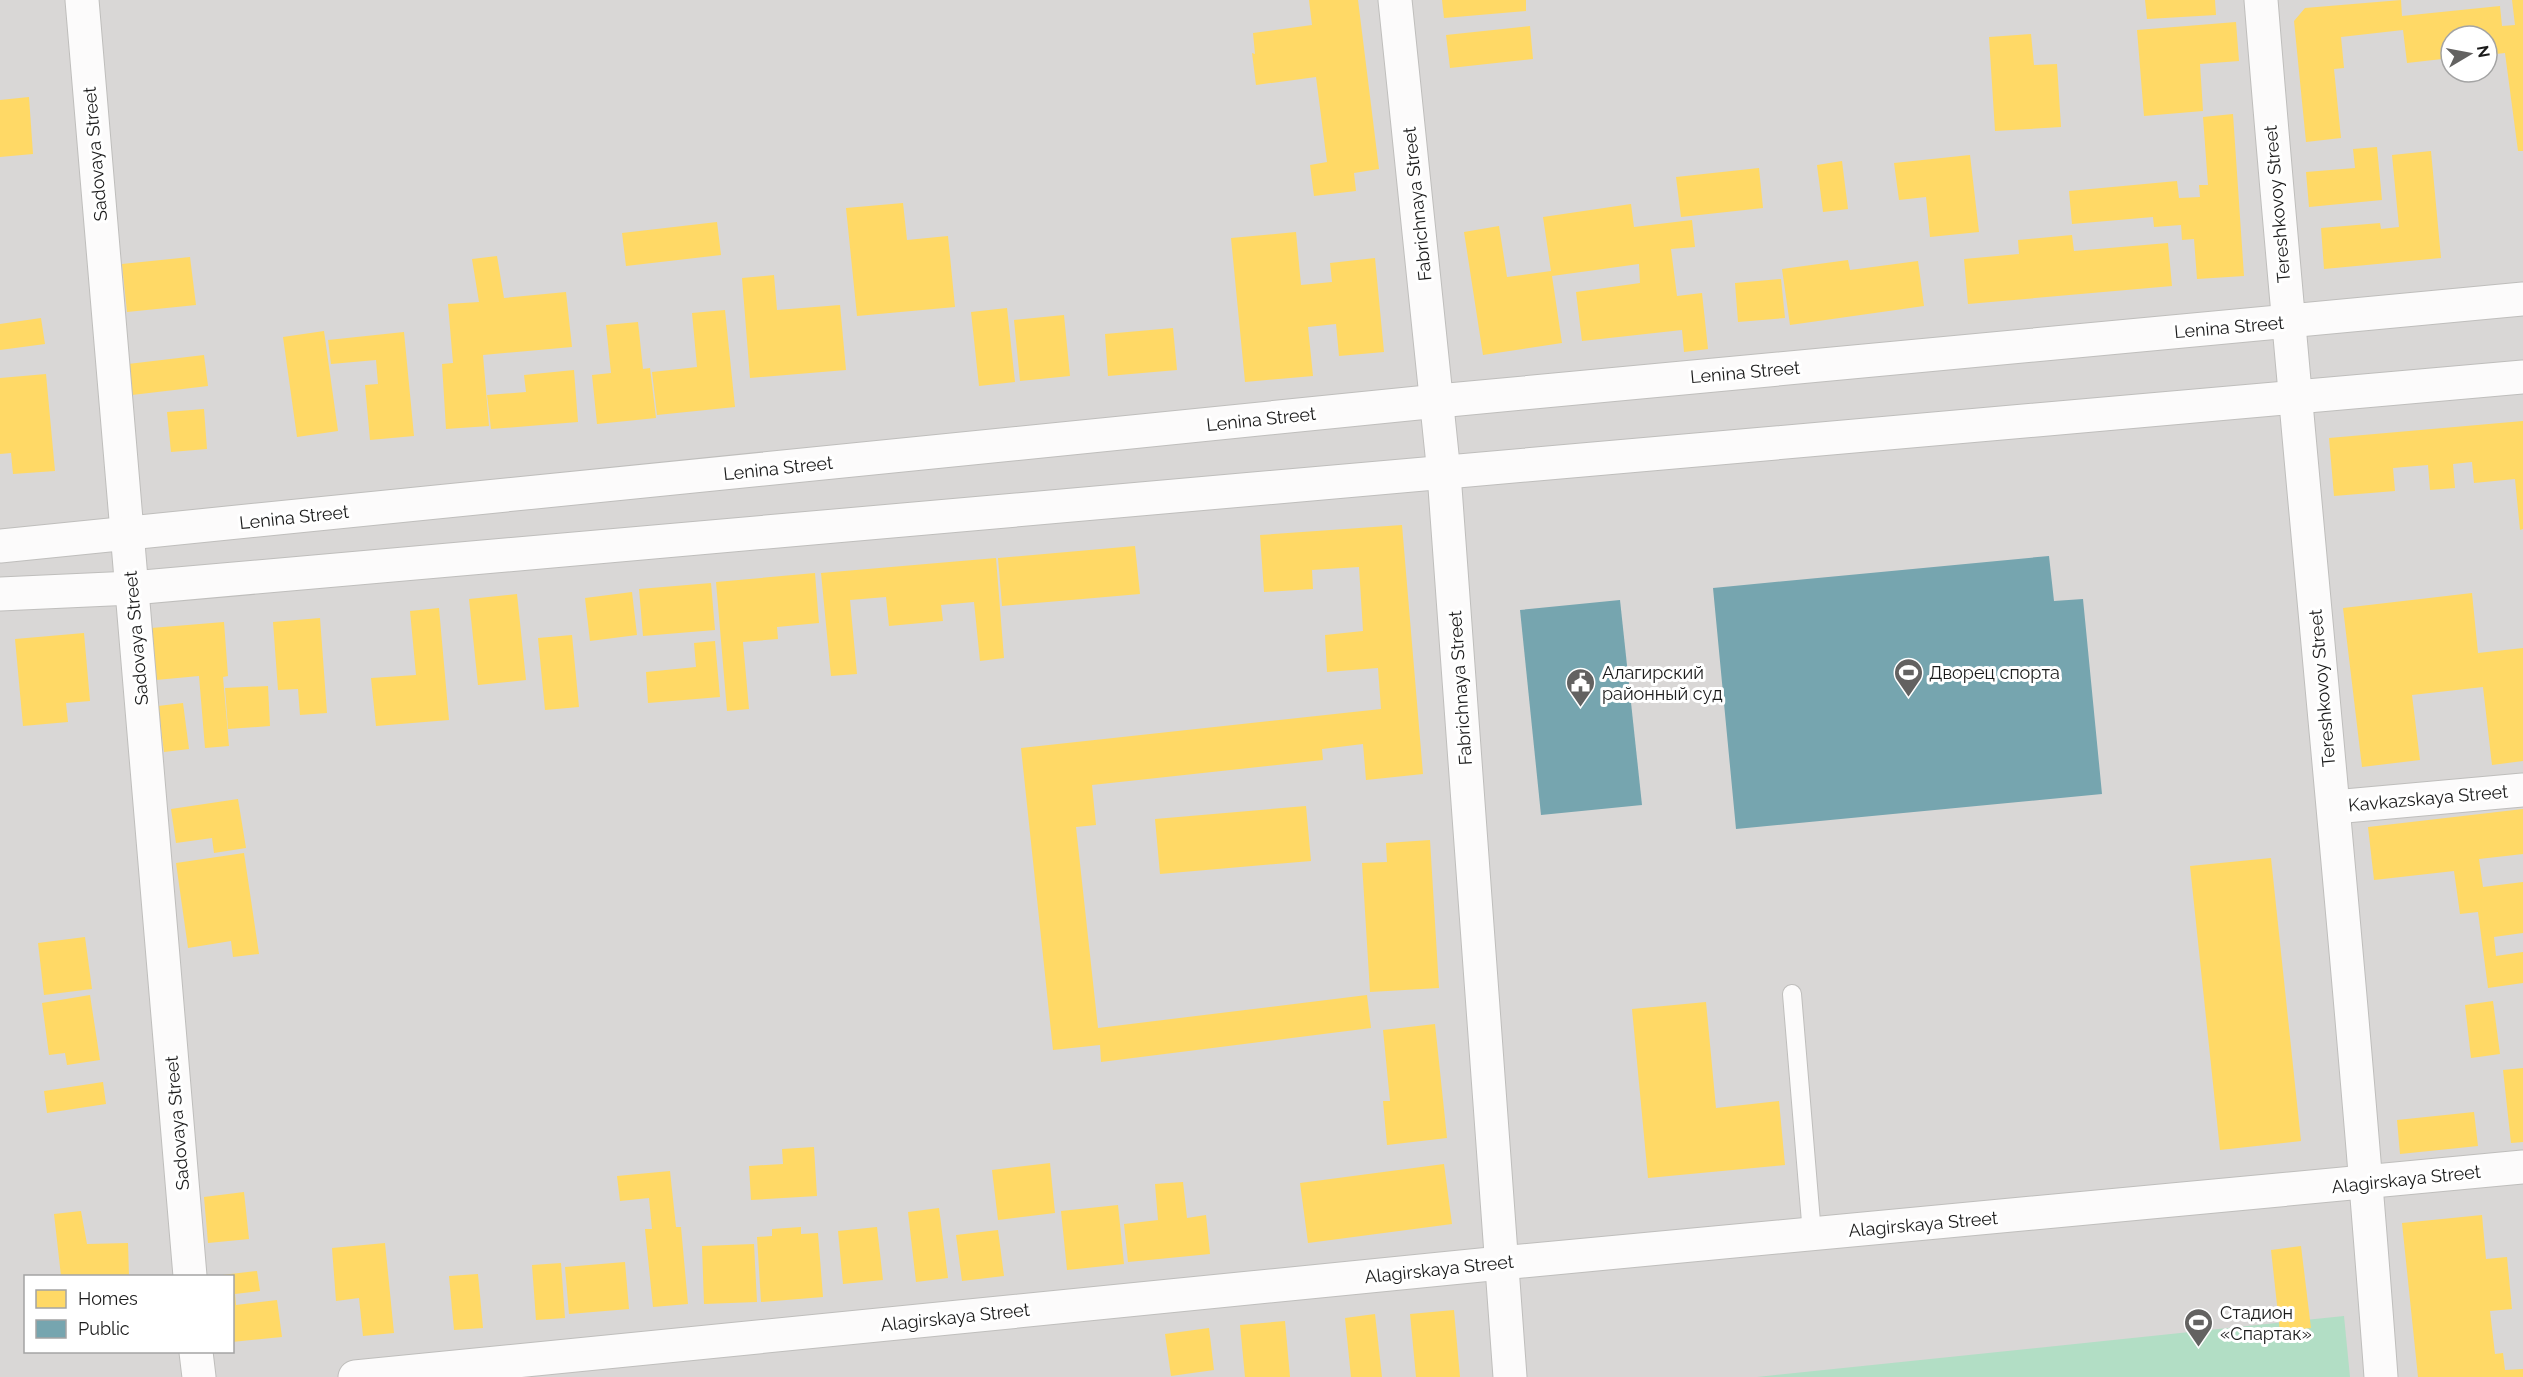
<svg xmlns="http://www.w3.org/2000/svg" width="2523" height="1377" viewBox="0 0 2523 1377" font-family="Raleway,sans-serif">
<rect width="100%" height="100%" fill="#eae7e4"/>
<!-- residential -->
<path fill="#d9d7d6" fill-rule="evenodd" d="M0,0H2523V1377H0ZM2451,36H2487V72H2451ZM26,1276H232V1352H26Z"/>
<!-- pitch -->
<path fill="#b2dec5" d="M2344,1316L2350,1377H1757Z"/>
<!-- homes -->
<g fill="#ffd966">
<path d="M1309,0H1358L1379,169L1354,173L1356,191L1314,196L1310,165L1327,162L1316,77L1256,85L1252,53L1255,54L1253,33L1312,25Z"/>
<path d="M1442,0H1526V11L1444,18Z"/>
<path d="M2145,0H2215L2216,15L2147,19Z"/>
<path d="M2401,0L2402,16L2500,6L2502,26L2515,25L2512,0H2523V151H2518L2505,53L2487,55V36H2451V58L2407,63L2403,30L2341,37L2344,68L2334,69L2341,138L2306,142L2294,21L2305,8Z"/>
<path d="M2236,22L2239,61L2200,64L2203,111L2144,116L2137,30Z"/>
<path d="M1530,26L1533,59L1450,68L1446,35Z"/>
<path d="M2031,34L2034,65L2057,64L2061,127L1995,131L1989,37Z"/>
<path d="M29,97L33,154L0,157V100Z"/>
<path d="M2233,114L2244,276L2197,279L2194,239L2182,240L2181,225L2154,227L2153,217L2072,224L2069,191L2177,181L2179,198L2200,197L2199,185H2208L2203,117Z"/>
<path d="M2377,147L2382,200L2309,207L2306,172L2355,168L2353,149Z"/>
<path d="M2431,151L2441,258L2324,269L2321,228L2380,223L2381,229L2399,227L2392,155Z"/>
<path d="M1970,155L1979,232L1930,237L1926,197L1899,200L1894,163Z"/>
<path d="M1842,161L1848,209L1823,212L1817,165Z"/>
<path d="M1759,168L1763,208L1681,217L1676,177Z"/>
<path d="M903,203L907,240L948,236L955,307L857,316L846,208Z"/>
<path d="M1631,204L1634,227L1692,220L1695,247L1671,249L1677,296L1702,293L1708,349L1684,352L1682,330L1582,341L1576,292L1640,283L1639,264L1552,276L1562,343L1483,355L1464,232L1499,226L1507,277L1551,271L1543,217Z"/>
<path d="M717,222L721,255L626,266L622,233Z"/>
<path d="M1296,232L1301,285L1332,282L1330,263L1375,258L1384,352L1339,356L1336,324L1308,327L1313,376L1245,382L1231,238Z"/>
<path d="M2072,235L2074,251L2168,243L2172,286L1968,304L1964,259L2019,254L2018,240Z"/>
<path d="M497,256L504,298L566,292L572,347L483,355L489,426L446,429L442,364L453,363L448,304L479,302L472,259Z"/>
<path d="M190,257L196,305L127,312L122,264Z"/>
<path d="M1848,260L1850,270L1918,261L1924,306L1790,325L1782,269Z"/>
<path d="M774,275L777,310L840,305L846,370L750,378L742,278Z"/>
<path d="M1781,279L1785,318L1738,322L1735,283Z"/>
<path d="M1007,308L1015,382L979,386L971,312Z"/>
<path d="M725,310L735,407L657,415L652,372L697,367L692,313Z"/>
<path d="M1064,315L1070,376L1020,381L1014,320Z"/>
<path d="M41,318L45,344L0,350V324Z"/>
<path d="M638,322L643,369L650,368L656,418L597,424L592,375L611,373L606,325Z"/>
<path d="M1173,328L1177,370L1108,376L1105,334Z"/>
<path d="M324,331L338,431L297,437L283,337Z"/>
<path d="M404,332L414,436L370,440L365,385L378,384L376,360L331,364L328,340Z"/>
<path d="M204,355L208,386L132,395L128,364Z"/>
<path d="M574,370L578,422L491,429L487,395L526,392L524,375Z"/>
<path d="M46,374L55,471L13,474L11,453L0,454V378Z"/>
<path d="M204,409L207,449L171,452L167,412Z"/>
<path d="M2523,421V529L2520,530L2515,479L2474,483L2472,462L2453,464L2455,488L2430,490L2428,465L2393,468L2395,491L2334,496L2329,438Z"/>
<path d="M1402,525L1423,774L1366,780L1363,744L1322,749L1323,760L1092,785L1096,825L1076,827L1098,1028L1367,995L1371,1028L1101,1062L1100,1045L1053,1050L1021,748L1381,709L1378,668L1327,672L1325,635L1363,631L1359,567L1312,570L1313,589L1264,592L1260,535Z"/>
<path d="M1135,546L1140,594L1002,606L998,558Z"/>
<path d="M996,558L1004,658L980,661L974,602L941,605L943,621L889,626L886,597L850,600L857,674L831,676L821,573Z"/>
<path d="M815,573L819,623L777,627L778,639L743,642L749,709L727,711L716,582Z"/>
<path d="M711,583L715,630L643,636L639,589Z"/>
<path d="M632,592L637,635L590,641L585,598Z"/>
<path d="M2472,593L2478,653L2523,648V761L2492,765L2483,687L2412,695L2420,760L2362,767L2343,608Z"/>
<path d="M517,594L526,680L478,685L469,599Z"/>
<path d="M439,608L449,720L376,726L371,678L416,675L410,611Z"/>
<path d="M320,618L327,713L300,715L298,689L278,690L273,622Z"/>
<path d="M224,622L228,676L223,677L229,746L205,748L199,676L156,680L151,628Z"/>
<path d="M84,633L90,701L66,703L68,722L23,726L15,639Z"/>
<path d="M572,635L579,707L545,710L538,638Z"/>
<path d="M715,641L720,697L648,703L646,672L696,667L694,643Z"/>
<path d="M268,686L270,726L228,729L225,688Z"/>
<path d="M183,703L189,749L164,752L158,706Z"/>
<path d="M238,799L246,848L214,853L212,838L176,843L171,809Z"/>
<path d="M1306,806L1311,861L1160,874L1155,819Z"/>
<path d="M2523,809V854L2479,859L2483,887L2523,882V933L2494,937L2496,956L2523,952V983L2488,988L2478,912L2460,914L2454,871L2374,880L2368,827Z"/>
<path d="M1430,840L1439,988L1370,992L1362,863L1387,862L1386,843Z"/>
<path d="M244,853L259,954L233,957L231,941L188,948L176,863Z"/>
<path d="M2271,858L2301,1141L2220,1150L2190,866Z"/>
<path d="M85,937L92,989L44,995L38,943Z"/>
<path d="M90,995L100,1060L67,1065L65,1053L49,1055L42,1003Z"/>
<path d="M2493,1001L2500,1054L2471,1058L2465,1005Z"/>
<path d="M1706,1002L1716,1108L1779,1101L1785,1165L1648,1178L1632,1009Z"/>
<path d="M1435,1024L1447,1138L1387,1145L1383,1101H1390L1383,1030Z"/>
<path d="M2523,1068V1142L2511,1143L2503,1070Z"/>
<path d="M103,1082L106,1104L47,1113L44,1091Z"/>
<path d="M2474,1112L2478,1146L2400,1154L2397,1120Z"/>
<path d="M814,1147L817,1196L751,1200L749,1166L783,1164L782,1149Z"/>
<path d="M1050,1163L1055,1213L998,1220L992,1170Z"/>
<path d="M1444,1164L1452,1224L1308,1243L1300,1183Z"/>
<path d="M670,1171L676,1227H681L688,1304L653,1307L645,1229H652L649,1198L620,1201L617,1176Z"/>
<path d="M1183,1182L1187,1218L1206,1215L1210,1254L1128,1262L1124,1224L1158,1220L1155,1184Z"/>
<path d="M244,1192L249,1239L208,1243L204,1197Z"/>
<path d="M1118,1205L1124,1264L1067,1270L1061,1211Z"/>
<path d="M939,1208L948,1278L916,1282L908,1212Z"/>
<path d="M81,1211L87,1244L128,1243L129,1276H61L54,1214Z"/>
<path d="M2482,1215L2486,1259L2507,1257L2512,1309L2490,1311L2495,1354L2503,1353L2505,1370L2523,1369V1377H2418L2402,1223Z"/>
<path d="M801,1227V1234L818,1233L823,1297L761,1302L757,1237L772,1236V1229Z"/>
<path d="M877,1227L883,1280L843,1284L838,1231Z"/>
<path d="M998,1230L1004,1276L962,1281L956,1235Z"/>
<path d="M385,1243L394,1333L363,1336L359,1298L336,1301L332,1248Z"/>
<path d="M754,1244L757,1302L704,1304L702,1246Z"/>
<path d="M2301,1246L2311,1328L2280,1332L2271,1250Z"/>
<path d="M625,1262L629,1309L569,1314L565,1267Z"/>
<path d="M561,1263L565,1318L536,1320L532,1265Z"/>
<path d="M257,1271L260,1291L235,1294L236,1305L277,1300L282,1337L232,1342V1276L222,1275Z"/>
<path d="M478,1274L483,1328L454,1330L449,1276Z"/>
<path d="M1454,1310L1460,1377H1416L1410,1314Z"/>
<path d="M1375,1314L1382,1377H1351L1345,1318Z"/>
<path d="M1285,1321L1290,1377H1245L1240,1325Z"/>
<path d="M1209,1328L1214,1370L1171,1376L1165,1334Z"/>
</g>
<!-- public -->
<g fill="#76a5af">
<path d="M2049,556L2054,601L2083,599L2102,794L1736,829L1713,588Z"/>
<path d="M1620,600L1642,805L1541,815L1520,610Z"/>
</g>
<g fill="none" stroke-linecap="round" stroke-linejoin="round">
<defs>
<path id="service" d="M1792,994L1812,1234"/>
<g id="minor">
<path d="M82,0L190,1276"/>
<path d="M1395,0L1444,474L1510,1377"/>
<path d="M2261,0C2298,459 2347,917 2381,1377"/>
<path d="M2334,807L2523,790"/>
<path d="M196,1352L199,1377"/>
<path d="M355,1377L1501,1263L2523,1167"/>
</g>
<g id="tertiary">
<path d="M0,546L1438,401L2523,299"/>
<path d="M0,594L132,588L2523,377"/>
</g>
</defs>
<!-- service casing -->
<use href="#service" stroke="#bfbebc" stroke-width="20"/>
<!-- minor casing -->
<use href="#minor" stroke="#bfbebc" stroke-width="35"/>
<!-- tertiary casing -->
<use href="#tertiary" stroke="#bfbebc" stroke-width="35"/>
<!-- service -->
<use href="#service" stroke="#fcfbfb" stroke-width="18"/>
<!-- minor -->
<use href="#minor" stroke="#fcfbfb" stroke-width="33"/>
<!-- tertiary -->
<use href="#tertiary" stroke="#fcfbfb" stroke-width="33"/>
</g>
<!-- icons -->
<defs>
<symbol id="stadium-pin" viewBox="-11 -11 22 30"><path d="M0 17L-7.5 6A9.5 9.5 0 1 1 7.5 6Z" fill="#636261" stroke="#fff"/><path d="M0-5a6.5 5 0 1 0 0 10a6.5 5 0 1 0 0-10ZM-3.5-1.8h7v3.6h-7Z" fill="#fff"/></symbol>
<symbol id="civic-pin" viewBox="-11 -11 22 30"><path d="M0 17L-7.5 6A9.5 9.5 0 1 1 7.5 6Z" fill="#636261" stroke="#fff"/><path d="M-.6-6.5H3V-4.5H.6V-3L4-1V1h2V6H-6V1h2V-1L-.6-3ZM-1.2 2.5V6h2.4V2.5Z" fill="#fff"/></symbol>
</defs>
<g fill-rule="evenodd">
<use href="#stadium-pin" x="1892" y="656" width="33" height="45"/>
<use href="#civic-pin" x="1564" y="666" width="33" height="45"/>
<use href="#stadium-pin" x="2182" y="1306" width="33" height="45"/>
</g>
<g text-anchor="middle" dominant-baseline="central" stroke-width="6" stroke-linejoin="round" paint-order="stroke">
<!-- street labels -->
<g font-size="18" fill="#1b1b1b" stroke="#fff">
<text transform="translate(95 154) rotate(-95)">Sadovaya Street</text>
<text transform="translate(1417 204) rotate(-96)">Fabrichnaya Street</text>
<text transform="translate(2277 204) rotate(-95)">Tereshkovoy Street</text>
<text transform="translate(2229 327) rotate(-5)">Lenina Street</text>
<text transform="translate(1745 372) rotate(-5)">Lenina Street</text>
<text transform="translate(1261 419) rotate(-6)">Lenina Street</text>
<text transform="translate(778 468) rotate(-6)">Lenina Street</text>
<text transform="translate(294 517) rotate(-6)">Lenina Street</text>
<text transform="translate(136 638) rotate(-95)">Sadovaya Street</text>
<text transform="translate(1460 688) rotate(-94)">Fabrichnaya Street</text>
<text transform="translate(2322 688) rotate(-95)">Tereshkovoy Street</text>
<text transform="translate(2428 798) rotate(-5)">Kavkazskaya Street</text>
<text transform="translate(177 1123) rotate(-95)">Sadovaya Street</text>
<text transform="translate(2406 1179) rotate(-6)">Alagirskaya Street</text>
<text transform="translate(1923 1224) rotate(-5)">Alagirskaya Street</text>
<text transform="translate(1439 1269) rotate(-6)">Alagirskaya Street</text>
<text transform="translate(955 1317) rotate(-6)">Alagirskaya Street</text>
</g>
<!-- poi labels -->
<g font-size="18" fill="#1b1b1b" stroke="#fff" text-anchor="start">
<text x="1602" y="672">Алагирский<tspan x="1602" dy="21">районный суд</tspan></text>
<text x="1929" y="672">Дворец спорта</text>
<text x="2220" y="1312">Стадион<tspan x="2220" dy="21">«Спартак»</tspan></text>
</g>
</g>
<!-- legend -->
<rect x="24" y="1275" width="210" height="78" fill="#ffffff" stroke="#a4a4a4" stroke-width="1.5"/>
<rect x="36" y="1290" width="30" height="18" fill="#ffd966" stroke="#a4a4a4" stroke-width="1.5"/>
<text x="78" y="1305" font-size="18" fill="#1b1b1b">Homes</text>
<rect x="36" y="1320" width="30" height="18" fill="#76a5af" stroke="#a4a4a4" stroke-width="1.5"/>
<text x="78" y="1335" font-size="18" fill="#1b1b1b">Public</text>
<!-- north arrow -->
<g transform="translate(2469 54) rotate(80)"><circle r="28" fill="#ffffff" stroke="#a4a4a4" stroke-width="1.5"/>
<path d="M0-4.5L10 22L0 15L-10 22Z" fill="#636261"/>
<text y="-9" font-size="16" font-weight="bold" text-anchor="middle" fill="#1b1b1b">N</text>
</g>
</svg>
